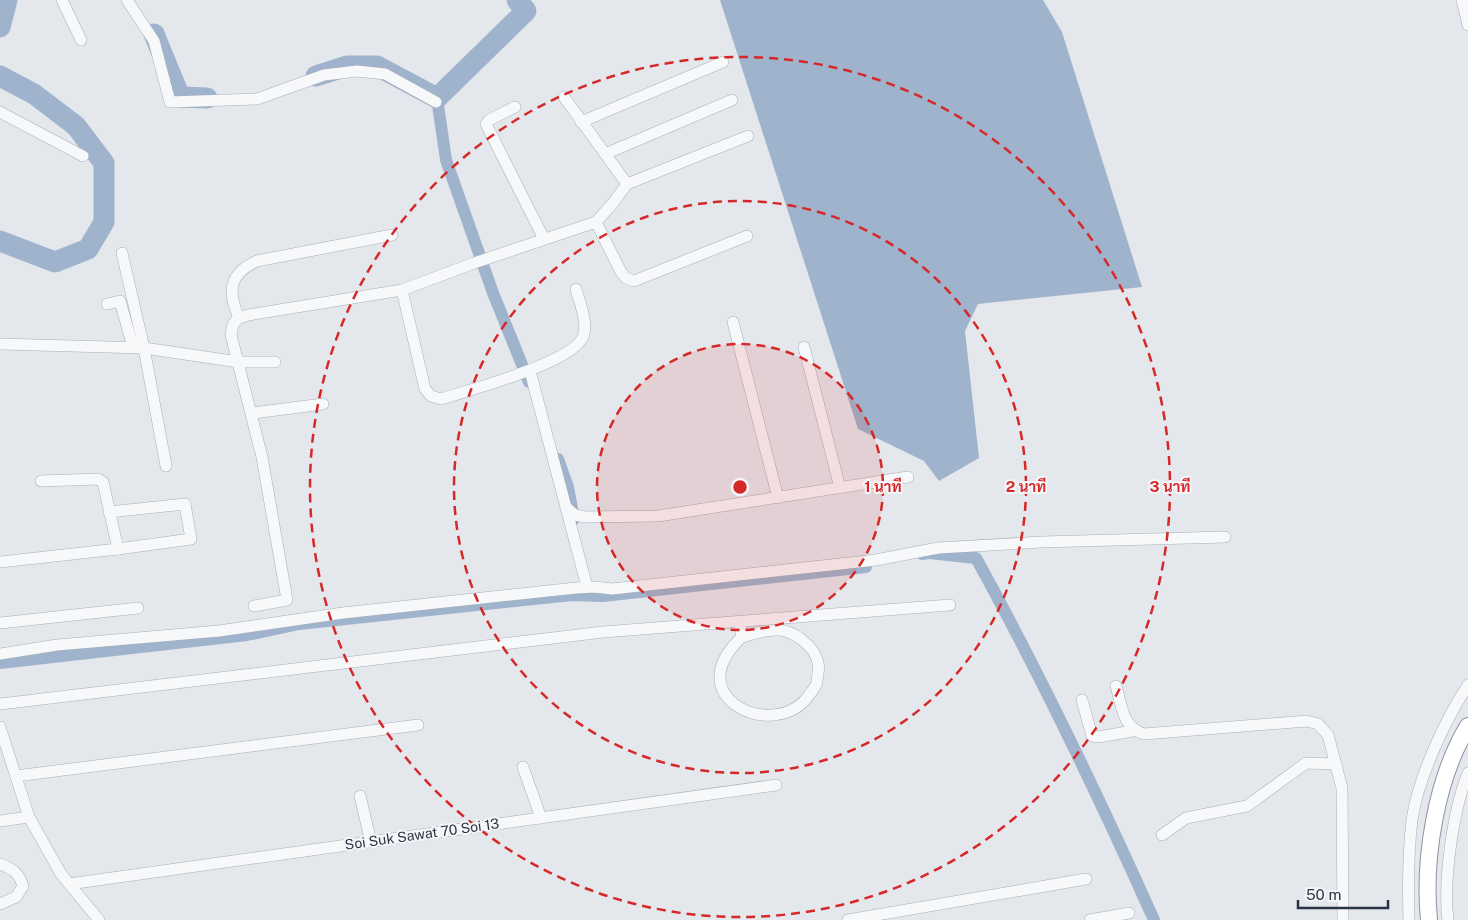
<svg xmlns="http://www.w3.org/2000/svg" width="1468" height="920" viewBox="0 0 1468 920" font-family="'Public Sans',Sarabun,sans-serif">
<rect width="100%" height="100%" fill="#e4e7ec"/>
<!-- water -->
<path fill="#9fb4cc" d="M720,0H1043L1062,32L1142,287L978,304L965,331L979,458L939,481L924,461L858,429Z"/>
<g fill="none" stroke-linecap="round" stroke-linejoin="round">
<!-- canal -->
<g stroke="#9fb4cc" stroke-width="12">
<path d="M437,98L446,160L493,293L529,382"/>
<path d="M558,459L568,487L574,519"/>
<path d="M922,554L929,553L976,558C1041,676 1099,797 1154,920"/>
<path d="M0,663L247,635L299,624L572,595L603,596L866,567"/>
</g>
<!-- river -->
<g stroke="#9fb4cc" stroke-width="21">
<path d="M0,27L7,0"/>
<path d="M154,34L180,97L207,98"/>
<path d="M0,76L34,94L76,126L104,163V222L88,249L55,262L0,241"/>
<path d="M316,76L347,66H377L437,98L526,11L517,0"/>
</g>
<defs>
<g id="minor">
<path d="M62,0L81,40"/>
<path d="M127,0L154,41L170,102L257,99L324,75L357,71L385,74L436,102"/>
<path d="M1462,0L1468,25"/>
<path d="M564,97L627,184"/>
<path d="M515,107L489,120L486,124L544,239"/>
<path d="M0,112L83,156"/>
<path d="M581,122L723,62"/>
<path d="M605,154L732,100"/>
<path d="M596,222L621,272L626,278L634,281L747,236"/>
<path d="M122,253L144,348L166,466"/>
<path d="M402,290L425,389L431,396L441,399C468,390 578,362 584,334C587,319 580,304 576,289"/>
<path d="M107,304L120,301L133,347"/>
<path d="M239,318C227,291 229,274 257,261L392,235"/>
<path d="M733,322L778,498"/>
<path d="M0,344L144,348L239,362H275"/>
<path d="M804,347L840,488"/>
<path d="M530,371L587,587"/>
<path d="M253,413L323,404"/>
<path d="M568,509L575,515L585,517L658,516L908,477"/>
<path d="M109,512L185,504L191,539L118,549"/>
<path d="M0,562L118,549L103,482L98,479L41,481"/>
<path d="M254,606L287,600L262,457L231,335L233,324L239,318L248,315L402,290L474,263L596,222L613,203L627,184L748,136"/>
<path d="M739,621L742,637C753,634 765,630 776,630C792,629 815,646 818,663C820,668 817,676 817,682C816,687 812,691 809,695C776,743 676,698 742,637"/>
<path d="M0,623L138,608"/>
<path d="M0,654L57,645L219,631L343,613L576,588L595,587L612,589L876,560L938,548L1042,542L1225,537"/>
<path d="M1116,686C1122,706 1122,727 1144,734L1307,721L1318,724L1328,735L1342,788L1343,920"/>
<path d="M1082,700L1092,736L1098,737L1133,731"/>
<path d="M0,704L603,632L950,605"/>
<path d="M0,727L29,817L61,874L99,920"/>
<path d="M523,767L541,818"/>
<path d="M16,776L418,725"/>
<path d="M360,796L371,842"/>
<path d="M0,821L29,817"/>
<path d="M1162,835L1186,818L1247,806L1306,763L1336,764"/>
<path d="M0,864C13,869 19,873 23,886L16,897L0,904"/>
<path d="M69,884L776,785"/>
<path d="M848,920L1086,879"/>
<path d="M1090,920L1129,913"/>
<path d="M1409,920C1408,886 1408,853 1412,820C1418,778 1445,720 1468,685"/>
<path d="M1448,920C1443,881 1453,810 1468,773"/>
</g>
<path id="highway" d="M1429,920C1423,859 1436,779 1468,726"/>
</defs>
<!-- minor casing -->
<use href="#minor" stroke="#a9aeb7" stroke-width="12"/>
<!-- highway casing -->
<use href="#highway" stroke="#8b94a3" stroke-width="18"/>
<!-- minor -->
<use href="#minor" stroke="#f7f8fa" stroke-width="11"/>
<!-- highway -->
<use href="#highway" stroke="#fff" stroke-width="16"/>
</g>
<!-- distance rings -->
<circle cx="740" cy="487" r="143" fill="#d62828" fill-opacity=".12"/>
<g fill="none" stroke="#d62828" stroke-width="2.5" stroke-dasharray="9 6">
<circle cx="740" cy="487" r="143"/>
<circle cx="740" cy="487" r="286"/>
<circle cx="740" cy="487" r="430"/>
</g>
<g text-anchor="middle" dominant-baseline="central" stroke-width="4" stroke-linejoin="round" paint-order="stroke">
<!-- street labels -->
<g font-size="14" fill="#2b3445" stroke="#f4f6f9">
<text transform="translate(422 834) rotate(-8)">Soi Suk Sawat 70 Soi 13</text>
</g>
</g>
<circle cx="740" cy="487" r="8" fill="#d62828" stroke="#f4f6f9" stroke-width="2.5"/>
<g font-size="15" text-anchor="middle" font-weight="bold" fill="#d62828" stroke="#f4f6f9" stroke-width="4" stroke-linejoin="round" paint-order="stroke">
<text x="883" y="492">1 นาที</text>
<text x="1026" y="492">2 นาที</text>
<text x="1170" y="492">3 นาที</text>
</g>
<!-- scale -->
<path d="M1298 900v8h90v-8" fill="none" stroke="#2b3445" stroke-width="2.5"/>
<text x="1306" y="900" font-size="15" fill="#2b3445" stroke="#f4f6f9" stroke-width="4" paint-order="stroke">50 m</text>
</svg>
